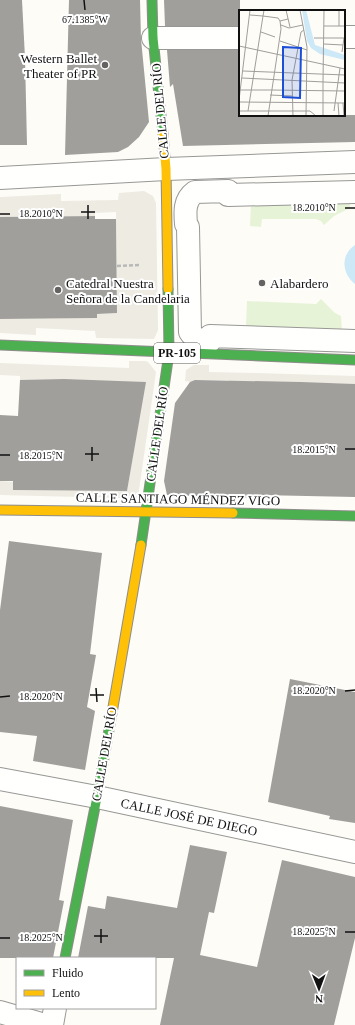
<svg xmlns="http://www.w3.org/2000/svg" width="355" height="1025" viewBox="0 0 355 1025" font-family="'Times New Roman',serif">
<rect width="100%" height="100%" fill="#fdfcf7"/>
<!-- green -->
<g fill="#e7f3d7">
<path d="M350,200V208L334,216L324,225L321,221L316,219H262L261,227L250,226L251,203Z"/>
<path d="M321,299L335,313L341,316L342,331L246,326L247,301L316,304Z"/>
</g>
<!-- plaza -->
<g fill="#edebe2">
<path d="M144,191L153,196L156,203L158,330L154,339L96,338L95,331L36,328V335L0,333V319L97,318V314L117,313L116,212L95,213V216L0,217V197L61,194V201L118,200L119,193Z"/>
<path d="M129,361H145L148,362L156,372L138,497L135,501L120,505V498L0,495V481L13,482V490L127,491L145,383L20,380V376L0,375V363L129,368Z"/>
<path d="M194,365H209V372L257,373L355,376V384L236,381L229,384V380H200L191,382L185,381L186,370Z"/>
</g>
<!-- water -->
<path fill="#cde8f7" d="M355,245V284C342,274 340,255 355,245Z"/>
<!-- building -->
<g fill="#a19f9c">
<path d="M0,0H22L25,58L27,145H0Z"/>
<path d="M69,0H140L141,39L149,122L139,137L128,147L118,152L65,155Z"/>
<path d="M164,0H240V26H165Z"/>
<path d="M167,50H240V115H355V142L183,146L173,84L170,87Z"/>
<path d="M95,216V219H116L117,313L97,314V318L0,319V217Z"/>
<path d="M64,379L146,382L127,491L13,490V481H0V415L18,416L20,380Z"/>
<path d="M195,380L301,382L355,384V497L259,495L258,498L167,495L164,481L175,403L190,382Z"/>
<path d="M9,541L102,553L90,654L96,655L87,707L95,711L85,770L33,761L37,736L0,732V610Z"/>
<path d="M290,679L355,692V823L329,819L330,816L268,802Z"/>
<path d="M0,806L73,820L59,900L64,901L53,958H0Z"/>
<path d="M190,845L227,852L214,913L209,912L200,955L257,967L282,860L355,877V938L334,1025H160L174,958H78L88,906L105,909L107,896L177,908Z"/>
</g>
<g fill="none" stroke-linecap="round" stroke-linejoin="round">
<defs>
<g id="street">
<path d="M344,37H355"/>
<path d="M153,38H240"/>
<path d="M0,178L166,169L355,162"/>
<path d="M355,192L228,195V191L195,192C184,200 185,212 186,224L188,227L190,332C195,340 201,340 210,341V336L355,341"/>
<path d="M0,779L97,797L355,852"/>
<path d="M0,1012L45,1025"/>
<path d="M52,1025L55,1008"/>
</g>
<g id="fast">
<path d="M152,0L153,38L163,134"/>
<path d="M0,345L355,360"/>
<path d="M233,513L355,516"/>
<path d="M141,545L169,353L168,289"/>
<path d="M65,958L97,797L112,713"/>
</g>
<g id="slow">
<path d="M163,134L166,169L168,289"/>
<path d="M0,510L233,513"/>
<path d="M112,713L141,545"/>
</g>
</defs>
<!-- street casing -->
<use href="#street" stroke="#979795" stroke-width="24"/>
<!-- fast casing -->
<use href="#fast" stroke="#8e8d8b" stroke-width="11"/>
<!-- slow casing -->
<use href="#slow" stroke="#8e8d8b" stroke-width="11"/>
<!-- path -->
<path stroke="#b9b9b8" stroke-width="2.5" stroke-dasharray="4 2" stroke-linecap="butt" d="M117,266L141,265"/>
<!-- street -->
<use href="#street" stroke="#fffffe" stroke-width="22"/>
<!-- fast -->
<use href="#fast" stroke="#4caf50" stroke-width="9"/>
<!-- slow -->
<use href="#slow" stroke="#ffc107" stroke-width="9"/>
</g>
<!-- ticks -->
<path fill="none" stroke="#111" stroke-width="1.5" d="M84,0L85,10M88,205V219M345,208H355M81,212H95M0,214H10M92,447V461M345,449H355M85,454H99M0,455H10M96,688L97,702M345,691L355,690M90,695H104M0,697L10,696M101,929V943M345,932H355M94,936H108M0,938H10"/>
<!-- markers -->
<g fill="#646362" stroke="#fff" stroke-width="1.5">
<circle cx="105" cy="65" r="4"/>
<circle cx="262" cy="283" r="4"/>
<circle cx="58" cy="290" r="4"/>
</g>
<g text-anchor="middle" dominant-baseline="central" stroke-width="4" stroke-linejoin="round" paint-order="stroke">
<!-- shield labels -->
<rect fill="#fff" stroke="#585858" stroke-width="1" x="154" y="343" width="46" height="20" rx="3"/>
<g font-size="12" font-weight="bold" fill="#111">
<text x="177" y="353">PR-105</text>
</g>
<!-- poi labels -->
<g font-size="13" fill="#111" stroke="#fff" text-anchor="start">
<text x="97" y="58" text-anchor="end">Western Ballet<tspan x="97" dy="15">Theater of PR</tspan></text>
<text x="66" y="283">Catedral Nuestra<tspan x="66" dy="15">Señora de la Candelaria</tspan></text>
<text x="270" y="283">Alabardero</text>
</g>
<!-- street labels -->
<g font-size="13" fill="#111" stroke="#fff">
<text transform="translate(160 111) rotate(-95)">CALLE DEL RÍO</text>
<text transform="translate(157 434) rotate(-82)">CALLE DEL RÍO</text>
<text transform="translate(178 499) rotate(1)">CALLE SANTIAGO MÉNDEZ VIGO</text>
<text transform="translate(104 754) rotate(-80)">CALLE DEL RÍO</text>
<text transform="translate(189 817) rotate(12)">CALLE JOSÉ DE DIEGO</text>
</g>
</g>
<!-- overview -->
<g transform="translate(239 10)">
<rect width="106" height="106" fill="#fdfcf7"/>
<path d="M63,0H67L76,35L106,45V50L81,44L72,38L68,31Z" fill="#cde8f7"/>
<path fill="none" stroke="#9f9e9b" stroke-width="1" d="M47,0L51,17M61,0L68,37L67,106M100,0V16M11,5L24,6L25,0M42,15L50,18L64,15M85,16H106M22,22L36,27M75,28H106M41,31L68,40M85,34L104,35M0,36L106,59M103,42L105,28M4,61L106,65M3,68L106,73M84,72L85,0M0,80H32M32,80L106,81M31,85L53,86M0,90L11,0M0,92L106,93M99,93L100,106M104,93L105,106M0,101H71L77,106M9,101L24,6L39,8L41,11L49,9M95,101L101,58M29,106L42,19L41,11M54,106L53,70L62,22L65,20M84,106V72"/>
<path fill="#1d4ed8" fill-opacity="0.15" stroke="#1d4ed8" stroke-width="2" d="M44,37L62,38L61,88L44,87Z"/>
<rect width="106" height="106" fill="none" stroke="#111" stroke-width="2"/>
</g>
<g font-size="10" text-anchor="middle" fill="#111" stroke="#fff" stroke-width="4" stroke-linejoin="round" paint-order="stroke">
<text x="85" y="23">67.1385°W</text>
<text x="314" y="211">18.2010°N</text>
<text x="41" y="217">18.2010°N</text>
<text x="314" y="453">18.2015°N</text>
<text x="41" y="459">18.2015°N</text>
<text x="314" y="694">18.2020°N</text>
<text x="41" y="700">18.2020°N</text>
<text x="314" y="935">18.2025°N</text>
<text x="41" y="941">18.2025°N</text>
</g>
<!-- legend -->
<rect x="16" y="957" width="140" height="52" fill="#ffffff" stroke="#a0a0a0"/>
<rect x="24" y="970" width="20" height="6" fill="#4caf50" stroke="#a0a0a0"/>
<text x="52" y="977" font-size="12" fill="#111111">Fluido</text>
<rect x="24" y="990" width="20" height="6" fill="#ffc107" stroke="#a0a0a0"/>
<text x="52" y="997" font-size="12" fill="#111111">Lento</text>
<!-- north arrow -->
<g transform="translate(319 989) rotate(179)" stroke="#ffffff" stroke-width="3" paint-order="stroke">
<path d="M0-3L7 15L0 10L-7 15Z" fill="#111111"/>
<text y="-6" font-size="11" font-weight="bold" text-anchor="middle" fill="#111111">N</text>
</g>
</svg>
